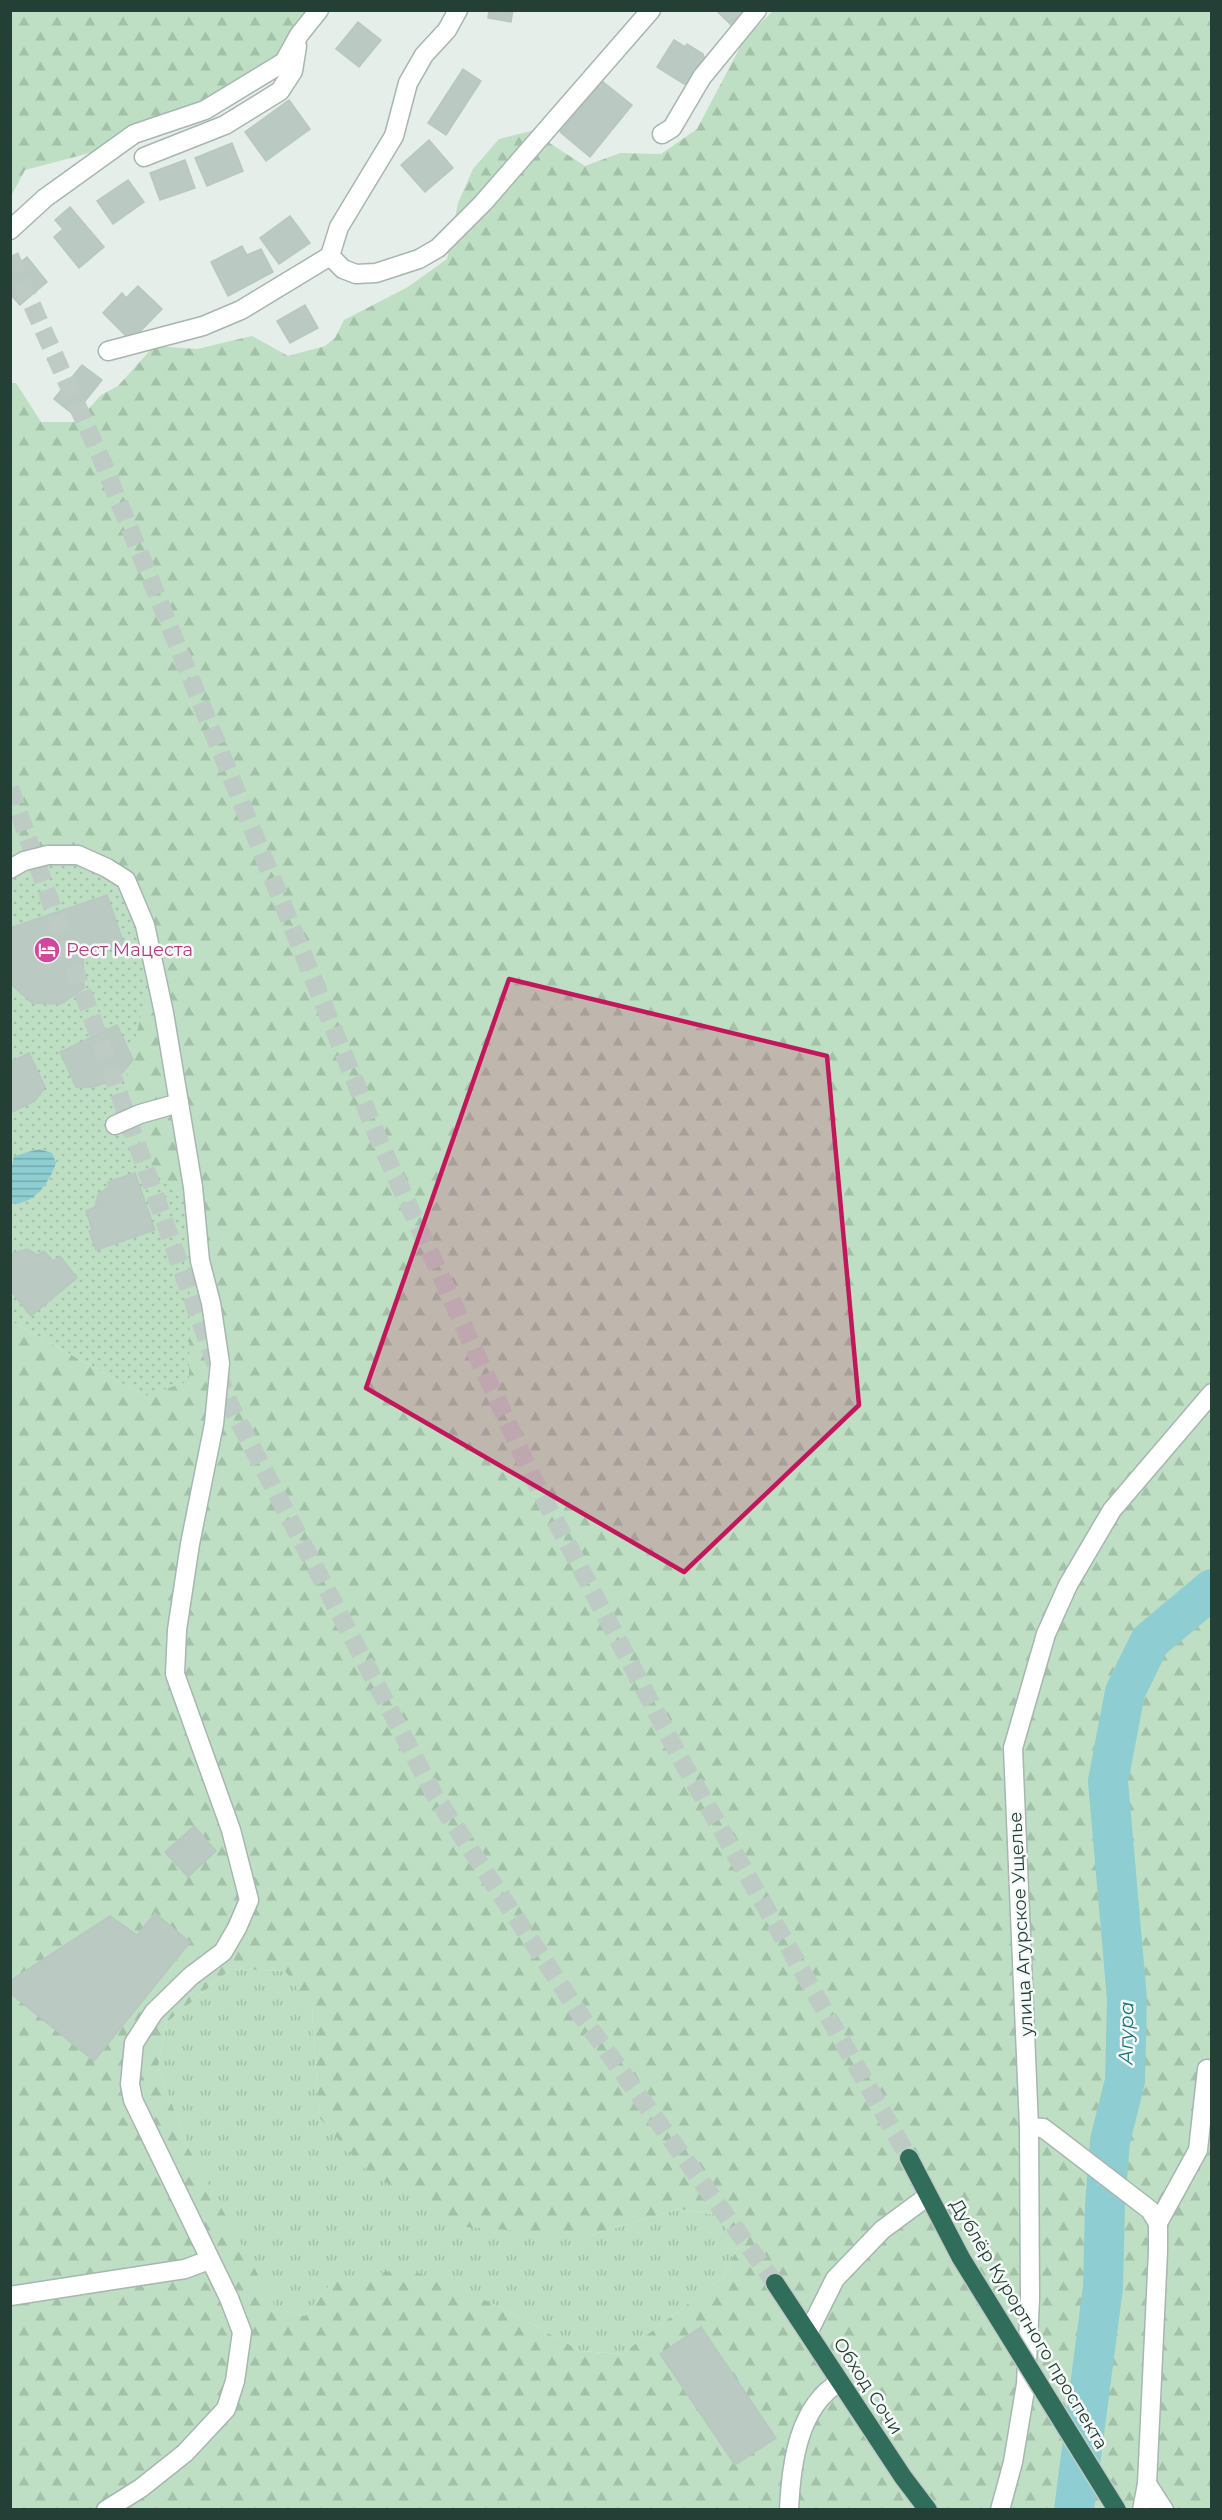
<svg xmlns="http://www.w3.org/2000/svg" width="1222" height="2520" viewBox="0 0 1222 2520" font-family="Montserrat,sans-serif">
<defs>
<pattern id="grass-tufts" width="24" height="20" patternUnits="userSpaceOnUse" patternTransform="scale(1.5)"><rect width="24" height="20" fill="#bedfc4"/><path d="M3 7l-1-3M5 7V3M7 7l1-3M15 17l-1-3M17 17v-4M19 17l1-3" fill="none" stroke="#a3c0a9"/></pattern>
<pattern id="forest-firs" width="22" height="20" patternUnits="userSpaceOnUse" patternTransform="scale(1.5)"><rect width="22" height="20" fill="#bedfc4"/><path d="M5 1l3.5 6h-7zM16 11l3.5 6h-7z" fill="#a3c0a9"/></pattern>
<pattern id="park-dots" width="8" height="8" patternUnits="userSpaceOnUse" patternTransform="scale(1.5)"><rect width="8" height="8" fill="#bedfc4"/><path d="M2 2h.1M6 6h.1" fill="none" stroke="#a3c0a9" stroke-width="1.8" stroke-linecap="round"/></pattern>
<pattern id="water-rules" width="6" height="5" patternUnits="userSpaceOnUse" patternTransform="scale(1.5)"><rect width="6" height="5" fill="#8eced2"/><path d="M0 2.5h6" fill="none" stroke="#74a9ab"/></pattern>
</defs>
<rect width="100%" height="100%" fill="#e5eee9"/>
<!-- grass -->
<path fill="url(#grass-tufts)" d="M231,1969L285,1971L312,2008L319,2117L587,2236L679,2209L717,2215L739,2245L723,2277L622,2354L581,2351L499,2306L332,2282L305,2316L276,2309L189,2149L158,2068L166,2023Z"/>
<!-- forest -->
<g fill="url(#forest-firs)" fill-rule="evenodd">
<path d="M11,11H323L285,65L177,130L25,170L11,196Z"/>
<path d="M773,11H1211V2509H11V1321L145,1396L115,1125L43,859L11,881V383H16L41,422H77L101,395L118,386L154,346L197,349L252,336L288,356L325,346L335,338L344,320L408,287L447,259L458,203L473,169L499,139L531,131L585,166L620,153L661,154L697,129L745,38ZM231,1969L285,1971L312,2009L319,2117L366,2171L465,2227L587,2236L679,2209L717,2215L739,2245L723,2277L622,2354L581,2351L499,2306L406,2268L332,2282L305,2316L277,2309L189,2149L158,2068L166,2023Z"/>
</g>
<!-- park -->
<path fill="url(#park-dots)" d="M70,856L133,886L154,960L115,1125L190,1207L189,1381L145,1396L11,1321V881L43,859Z"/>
<!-- water -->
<path fill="url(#water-rules)" d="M39,1149L52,1153L56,1163C50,1181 33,1207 11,1203V1170L14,1156Z"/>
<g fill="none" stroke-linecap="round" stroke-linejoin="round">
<!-- river -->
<path stroke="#8eced2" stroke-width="40" d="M1074,2510L1103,2287L1105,2205L1110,2141L1125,2081L1127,1999L1108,1781L1125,1692L1150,1641L1212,1589"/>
</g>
<!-- building -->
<g fill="#bac9c2" stroke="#b7c8bf" stroke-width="1.5">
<path d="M489,10H513L511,22L488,18Z"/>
<path d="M716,10H750L733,27Z"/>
<path d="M358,22L381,40L359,67L336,49Z"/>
<path d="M674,40L685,47L687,44L703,54L705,61L692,83L684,84L657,67Z"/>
<path d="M463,69L481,81L446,135L428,123Z"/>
<path d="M602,81L632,105L590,157L560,132Z"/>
<path d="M289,100L310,129L266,161L245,132Z"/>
<path d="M429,140L453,168L425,192L401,165Z"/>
<path d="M232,143L243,171L207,186L195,158Z"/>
<path d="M185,160L195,188L160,200L150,173Z"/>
<path d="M128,180L144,202L113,224L97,201Z"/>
<path d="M70,207L104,247L79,268L54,237L63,229L55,220Z"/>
<path d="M290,216L310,243L279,264L260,238Z"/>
<path d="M242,246L247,255L261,249L273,272L228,296L211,262Z"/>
<path d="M27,257L47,282L20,305L10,294V271Z"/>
<path d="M138,286L162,309L131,341L103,313L122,293L126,298Z"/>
<path d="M305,305L318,328L290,343L277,321Z"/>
<path d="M82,365L102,380L74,415L54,399Z"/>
<path d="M107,895L124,944L83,959L84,988L61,1004L32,1003L10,983V928Z"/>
<path d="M117,1025L133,1060L122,1073L108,1082L93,1087H76L60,1052Z"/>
<path d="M29,1053L45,1087L35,1101L10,1113V1062Z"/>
<path d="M135,1173L155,1230L96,1250L89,1231L92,1229L86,1211L95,1207L98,1194L109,1187L108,1182Z"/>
<path d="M27,1249L38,1255L44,1251L53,1261L60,1256L77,1278L31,1316L10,1290V1254Z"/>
<path d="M194,1826L216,1851L188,1877L165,1852Z"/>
<path d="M155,1913L190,1942L94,2061L10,1993V1981L110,1916L137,1935Z"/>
<path d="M701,2327L776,2438L735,2465L660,2354Z"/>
</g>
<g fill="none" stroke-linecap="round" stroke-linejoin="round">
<!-- highway-tunnel -->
<g stroke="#becbc5" stroke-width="18" stroke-dasharray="18 9" stroke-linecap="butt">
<path d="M10,256L103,463L378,1138L531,1474L679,1756L909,2158"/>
<path d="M10,788L230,1405L435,1796L582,2017L775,2283"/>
</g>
<defs>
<g id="minor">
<path d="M662,134L672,128L702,77L757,10"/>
<path d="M144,157L225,125L280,91L293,71L297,46"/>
<path d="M10,230L45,198L134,134L205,110L284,62L299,35L319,10"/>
<path d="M330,256L343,269L356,274L376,273L419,259L438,248L483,203L651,10"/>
<path d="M108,351L203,326L241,310L330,256L339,227L394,136L408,83L424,55L447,30L458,10"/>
<path d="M10,869L24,861L48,855H78L107,868L126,880L145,925L164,1013L193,1187L200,1261L211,1303L220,1363L214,1424L190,1544L177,1630L175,1674L231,1830L249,1900L237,1928L223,1952L191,1976L154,2012L134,2043L130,2084L133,2100L229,2298L242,2332L235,2381L226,2409L185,2453L141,2488L106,2510"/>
<path d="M115,1125L140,1114L179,1103"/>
<path d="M1029,2127L1043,2128L1055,2137L1150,2210L1158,2223V2251L1147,2484L1142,2510"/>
<path d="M1158,2223L1198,2150L1207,2069"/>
<path d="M10,2296L185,2269L209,2260"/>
<path d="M808,2333L835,2279L882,2230L928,2196"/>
<path d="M1147,2484L1164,2510"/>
<path d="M789,2510C791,2465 798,2406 840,2382"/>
<path d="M1000,2510L1013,2462L1026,2384L1030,2299L1029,2127L1013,1748L1046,1634L1068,1585L1112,1510L1212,1393"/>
</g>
<g id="highway">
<path d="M909,2158L961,2258"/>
<path d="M775,2283L903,2477L928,2510"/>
</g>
</defs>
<!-- minor casing -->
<use href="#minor" stroke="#a7b6b0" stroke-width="21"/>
<!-- highway casing -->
<use href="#highway" stroke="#c2cac7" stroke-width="21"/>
<!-- minor -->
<use href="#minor" stroke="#fff" stroke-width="18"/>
<!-- highway -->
<use href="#highway" stroke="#306d5a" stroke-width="18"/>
<defs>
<path id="highway-bridge" d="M961,2258L1117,2510"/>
</defs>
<!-- highway-bridge casing -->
<use href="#highway-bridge" stroke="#c2cac7" stroke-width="21" stroke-linecap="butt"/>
<!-- highway-bridge -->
<use href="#highway-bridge" stroke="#306d5a" stroke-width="18"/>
</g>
<!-- marked area -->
<path fill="#c2185b" fill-opacity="0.2" stroke="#c2185b" stroke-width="4.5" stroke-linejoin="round" d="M509,979L827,1056L859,1405L684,1572L366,1388Z"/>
<!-- icons -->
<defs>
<symbol id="hotel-disc" viewBox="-11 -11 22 22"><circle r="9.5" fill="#d1479c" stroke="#f6faf8"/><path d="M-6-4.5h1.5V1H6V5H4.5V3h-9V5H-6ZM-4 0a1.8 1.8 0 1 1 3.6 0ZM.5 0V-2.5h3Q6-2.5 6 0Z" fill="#fff"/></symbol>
</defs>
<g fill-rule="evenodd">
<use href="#hotel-disc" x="32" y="935" width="30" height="30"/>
</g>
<g text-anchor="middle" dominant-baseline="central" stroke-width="5" stroke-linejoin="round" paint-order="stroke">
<!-- hotel labels -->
<g font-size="18" fill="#b23c85" stroke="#f6faf8" text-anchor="start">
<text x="66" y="950">Рест Мацеста</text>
</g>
<!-- street labels -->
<g font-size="18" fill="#244036" stroke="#f6faf8">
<text transform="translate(1021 1924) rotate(-93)">улица Агурское Ущелье</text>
<text transform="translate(1029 2324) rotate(59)">Дублёр Курортного проспекта</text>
<text transform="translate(868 2386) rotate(57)">Обход Сочи</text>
</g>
<!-- water labels -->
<g font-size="20" font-style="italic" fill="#1e757d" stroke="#f6faf8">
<text transform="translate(1126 2033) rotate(-89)">Агура</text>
</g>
</g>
<!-- border -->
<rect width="1222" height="2520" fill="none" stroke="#244036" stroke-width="24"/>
</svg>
